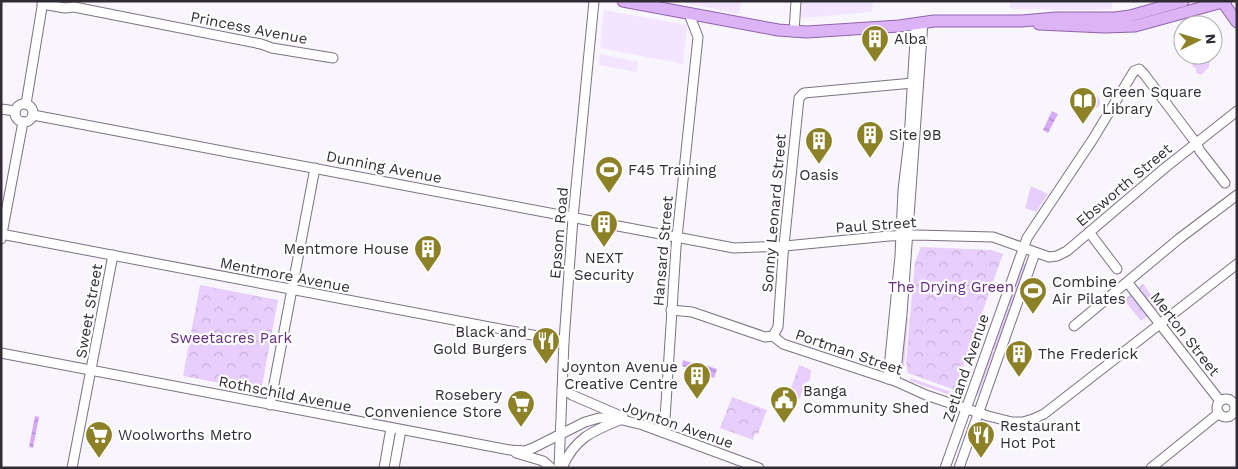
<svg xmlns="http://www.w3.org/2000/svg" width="1238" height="469" viewBox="0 0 1238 469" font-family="'Work Sans',sans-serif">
<defs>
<pattern id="park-crowns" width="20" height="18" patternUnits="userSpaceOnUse" patternTransform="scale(1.25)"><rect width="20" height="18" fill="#e8cefc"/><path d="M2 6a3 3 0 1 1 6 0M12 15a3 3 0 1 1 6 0" fill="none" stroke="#c7b1d9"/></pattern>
<pattern id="water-waves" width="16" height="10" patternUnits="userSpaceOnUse" patternTransform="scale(1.25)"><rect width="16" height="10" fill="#d8a9f8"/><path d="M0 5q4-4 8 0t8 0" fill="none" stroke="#b08aca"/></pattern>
</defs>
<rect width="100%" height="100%" fill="#f9f5fd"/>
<!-- built -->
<g fill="#f3e4ff">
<path d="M677,1H742L739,14Z"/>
<path d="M802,1H873L872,12L801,18Z"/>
<path d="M1010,1H1112V9L1081,10L1013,9L1010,8Z"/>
<path d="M604,10L687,25L683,64L600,48Z"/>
<path d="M600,54L638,62L637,72L599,65Z"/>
</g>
<!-- green -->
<g fill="#e8cefc">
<path d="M1195,55H1202L1203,57L1210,61L1209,67L1201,75L1196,73V68L1192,66Z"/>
<circle cx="1093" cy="102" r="7"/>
<path d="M1031,186L1048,194L1036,212L1025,208Z"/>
<path d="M1022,263L1026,265L1011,307L1006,306Z"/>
<path d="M1006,307L1010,309L995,350L990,349Z"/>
<path d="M905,317L908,318L904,367H901Z"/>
<path d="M990,351L994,352L978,395L975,394Z"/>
<path d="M911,378L951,392L950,395L910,381Z"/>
</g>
<!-- park -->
<g fill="url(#park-crowns)">
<path d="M921,247L991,250L1003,254L955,390L908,373L906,362L915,262Z"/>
<path d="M1143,284L1161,307L1153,313L1136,290Z"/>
<path d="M200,285L278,300L261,391L183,376Z"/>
<path d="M1131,294L1148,316L1141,321L1124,300Z"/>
<path d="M799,365L811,370L810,380L804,384L800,398L792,403L787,400Z"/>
<path d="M732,397L767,410L758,434L755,433L753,440L720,428Z"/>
</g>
<!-- water -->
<g fill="url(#water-waves)">
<path d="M1052,111L1058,114L1048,133L1043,130Z"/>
<path d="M683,360L692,363L696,362L717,369L714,378L682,366Z"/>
<path d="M35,416L39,417L33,448L29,447Z"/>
</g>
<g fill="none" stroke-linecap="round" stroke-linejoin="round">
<defs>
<g id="minor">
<path d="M42,4L65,8L74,7L261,44L272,48L333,58"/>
<path d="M794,32L796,1"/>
<circle cx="24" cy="113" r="9"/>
<path d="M26,104L43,1"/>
<path d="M1,109L15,111"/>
<path d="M33,115L734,248L785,246L889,236L916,235L993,237L1049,257L1057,256L1067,251L1166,167L1237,111"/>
<path d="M1089,232L1117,269"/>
<path d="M1,234L564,341"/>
<path d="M1,239L23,122"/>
<path d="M1128,283L1220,401"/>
<path d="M671,310L692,312L765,337L773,336"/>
<path d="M1074,326L1180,238L1237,195"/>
<path d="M773,336L783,344L895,381L926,395L988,416L1012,422H1023L1033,419L1044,414L1237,264"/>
<path d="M773,336L778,327L783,255L799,98L804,93L913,83"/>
<path d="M1,353L510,450L525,451L533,448L585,422L599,418H614L643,425L759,468"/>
<path d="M888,379L900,256L903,190L909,140L916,24"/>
<path d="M895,381L902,314L923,22"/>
<path d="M562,389L572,395L623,417"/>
<circle cx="1226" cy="408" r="9"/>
<path d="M270,405L315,168"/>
<path d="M662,432L665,419L676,247L698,37L689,14"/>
<path d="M516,453L543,461L551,468"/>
<path d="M72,468L113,255"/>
<path d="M384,468L391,428"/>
<path d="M394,468L401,430"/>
<path d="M559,468L564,341L573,218L594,1"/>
<path d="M562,468C574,439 592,431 620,420"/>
<path d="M945,468L1027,238L1093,139L1134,71L1139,69L1144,74L1196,143L1200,151L1225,183"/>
<path d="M959,468L1035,253"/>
<path d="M1151,468L1219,413"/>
</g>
<g id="major">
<path d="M623,1L778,30L807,32L899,26L934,21H1022L1056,18H1115L1130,16L1183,1"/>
<path d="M1222,1L1237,22"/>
<path d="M1039,24L1104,27L1135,26L1226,1"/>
</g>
</defs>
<!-- minor casing -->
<use href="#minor" stroke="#7c7184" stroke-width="11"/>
<!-- major casing -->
<use href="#major" stroke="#9163ad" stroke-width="13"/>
<!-- minor -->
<use href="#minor" stroke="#fff" stroke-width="9"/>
<!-- major -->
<use href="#major" stroke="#dcb3f5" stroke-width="11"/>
</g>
<!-- icons -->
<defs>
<symbol id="building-pin" viewBox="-11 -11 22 30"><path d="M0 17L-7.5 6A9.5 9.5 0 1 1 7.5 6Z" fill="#8d8128" stroke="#fff"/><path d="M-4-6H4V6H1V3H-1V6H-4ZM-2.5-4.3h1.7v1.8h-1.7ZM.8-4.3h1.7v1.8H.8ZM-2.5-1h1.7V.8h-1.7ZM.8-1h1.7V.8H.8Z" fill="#fff"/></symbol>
<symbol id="library-pin" viewBox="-11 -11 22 30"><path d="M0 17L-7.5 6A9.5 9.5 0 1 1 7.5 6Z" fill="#8d8128" stroke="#fff"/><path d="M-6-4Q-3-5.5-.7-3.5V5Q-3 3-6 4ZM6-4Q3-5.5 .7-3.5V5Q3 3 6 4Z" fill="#fff"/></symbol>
<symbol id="stadium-pin" viewBox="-11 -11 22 30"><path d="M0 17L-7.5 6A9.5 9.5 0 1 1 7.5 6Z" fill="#8d8128" stroke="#fff"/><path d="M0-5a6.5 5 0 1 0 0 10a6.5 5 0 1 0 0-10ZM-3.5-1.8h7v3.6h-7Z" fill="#fff"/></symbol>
<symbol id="restaurant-pin" viewBox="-11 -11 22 30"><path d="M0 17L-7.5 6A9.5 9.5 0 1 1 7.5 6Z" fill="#8d8128" stroke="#fff"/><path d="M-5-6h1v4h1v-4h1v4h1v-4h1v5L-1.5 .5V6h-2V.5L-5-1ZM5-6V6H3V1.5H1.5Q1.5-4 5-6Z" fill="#fff"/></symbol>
<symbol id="civic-pin" viewBox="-11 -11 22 30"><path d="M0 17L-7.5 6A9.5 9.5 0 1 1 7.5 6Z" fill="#8d8128" stroke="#fff"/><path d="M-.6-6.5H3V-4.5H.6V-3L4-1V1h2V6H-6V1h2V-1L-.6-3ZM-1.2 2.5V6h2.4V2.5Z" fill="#fff"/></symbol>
<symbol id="supermarket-pin" viewBox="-11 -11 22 30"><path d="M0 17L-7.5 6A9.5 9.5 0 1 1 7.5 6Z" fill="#8d8128" stroke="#fff"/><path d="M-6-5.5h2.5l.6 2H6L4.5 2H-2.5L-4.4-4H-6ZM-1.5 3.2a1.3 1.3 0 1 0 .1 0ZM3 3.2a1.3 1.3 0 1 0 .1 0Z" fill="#fff"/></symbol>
</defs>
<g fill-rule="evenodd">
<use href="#building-pin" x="859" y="23" width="32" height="43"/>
<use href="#library-pin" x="1067" y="85" width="32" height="43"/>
<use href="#building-pin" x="854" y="119" width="32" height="43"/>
<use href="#building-pin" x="803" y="125" width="32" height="43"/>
<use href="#stadium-pin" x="593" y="154" width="32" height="43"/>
<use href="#building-pin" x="588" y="208" width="32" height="43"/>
<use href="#building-pin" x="412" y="233" width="32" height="43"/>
<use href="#stadium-pin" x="1017" y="275" width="32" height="43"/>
<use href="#restaurant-pin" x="530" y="325" width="32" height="43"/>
<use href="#building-pin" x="1003" y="338" width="32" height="43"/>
<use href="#building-pin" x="681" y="360" width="32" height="43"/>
<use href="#civic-pin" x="768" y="384" width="32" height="43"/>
<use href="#supermarket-pin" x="505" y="388" width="32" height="43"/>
<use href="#supermarket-pin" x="83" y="419" width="32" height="43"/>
<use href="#restaurant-pin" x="965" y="419" width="32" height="43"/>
</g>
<g text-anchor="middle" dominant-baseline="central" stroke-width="4.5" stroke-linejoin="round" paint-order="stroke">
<!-- street labels -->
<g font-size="15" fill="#312c34" stroke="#fff">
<text transform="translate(249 28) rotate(11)">Princess Avenue</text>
<text transform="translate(384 167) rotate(11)">Dunning Avenue</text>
<text transform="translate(1124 185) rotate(-40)">Ebsworth Street</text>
<text transform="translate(774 213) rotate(-85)">Sonny Leonard Street</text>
<text transform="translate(876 225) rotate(-4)">Paul Street</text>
<text transform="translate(559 233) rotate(-85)">Epsom Road</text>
<text transform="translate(663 251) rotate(-85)">Hansard Street</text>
<text transform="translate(285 275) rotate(11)">Mentmore Avenue</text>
<text transform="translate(89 311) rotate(-80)">Sweet Street</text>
<text transform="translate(1185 334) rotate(52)">Merton Street</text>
<text transform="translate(849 352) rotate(19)">Portman Street</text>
<text transform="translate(966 368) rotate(-71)">Zetland Avenue</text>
<text transform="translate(285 394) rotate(11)">Rothschild Avenue</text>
<text transform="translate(678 425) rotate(19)">Joynton Avenue</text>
</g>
<!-- poi labels -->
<g font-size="15" fill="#312c34" stroke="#fff" text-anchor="start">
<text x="894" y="39">Alba</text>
<text x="1102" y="92">Green Square<tspan x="1102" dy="17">Library</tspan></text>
<text x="889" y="135">Site 9B</text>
<text x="628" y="170">F45 Training</text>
<text x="819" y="175" text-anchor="middle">Oasis</text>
<text x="409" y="249" text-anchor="end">Mentmore House</text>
<text x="604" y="258" text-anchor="middle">NEXT<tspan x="604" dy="17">Security</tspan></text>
<text x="1052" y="282">Combine<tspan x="1052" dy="17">Air Pilates</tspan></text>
<text x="527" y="332" text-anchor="end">Black and<tspan x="527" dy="17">Gold Burgers</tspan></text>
<text x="1038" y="354">The Frederick</text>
<text x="678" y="367" text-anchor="end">Joynton Avenue<tspan x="678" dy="17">Creative Centre</tspan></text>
<text x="803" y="391">Banga<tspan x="803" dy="17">Community Shed</tspan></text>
<text x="502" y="395" text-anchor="end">Rosebery<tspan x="502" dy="17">Convenience Store</tspan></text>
<text x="1000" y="426">Restaurant<tspan x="1000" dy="17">Hot Pot</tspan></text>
<text x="118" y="435">Woolworths Metro</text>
</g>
<!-- park labels -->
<g font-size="15" fill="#632984" stroke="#fff">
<text x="951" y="287">The Drying Green</text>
<text x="231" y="338">Sweetacres Park</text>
</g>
</g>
<!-- border -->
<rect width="1238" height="469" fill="none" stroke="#312c34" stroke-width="5"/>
<!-- north arrow -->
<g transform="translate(1198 40) rotate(85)"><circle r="24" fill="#ffffff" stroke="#adabae"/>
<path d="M0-4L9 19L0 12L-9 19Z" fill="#8d8128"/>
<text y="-8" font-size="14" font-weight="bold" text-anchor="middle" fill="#312c34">N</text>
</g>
</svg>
